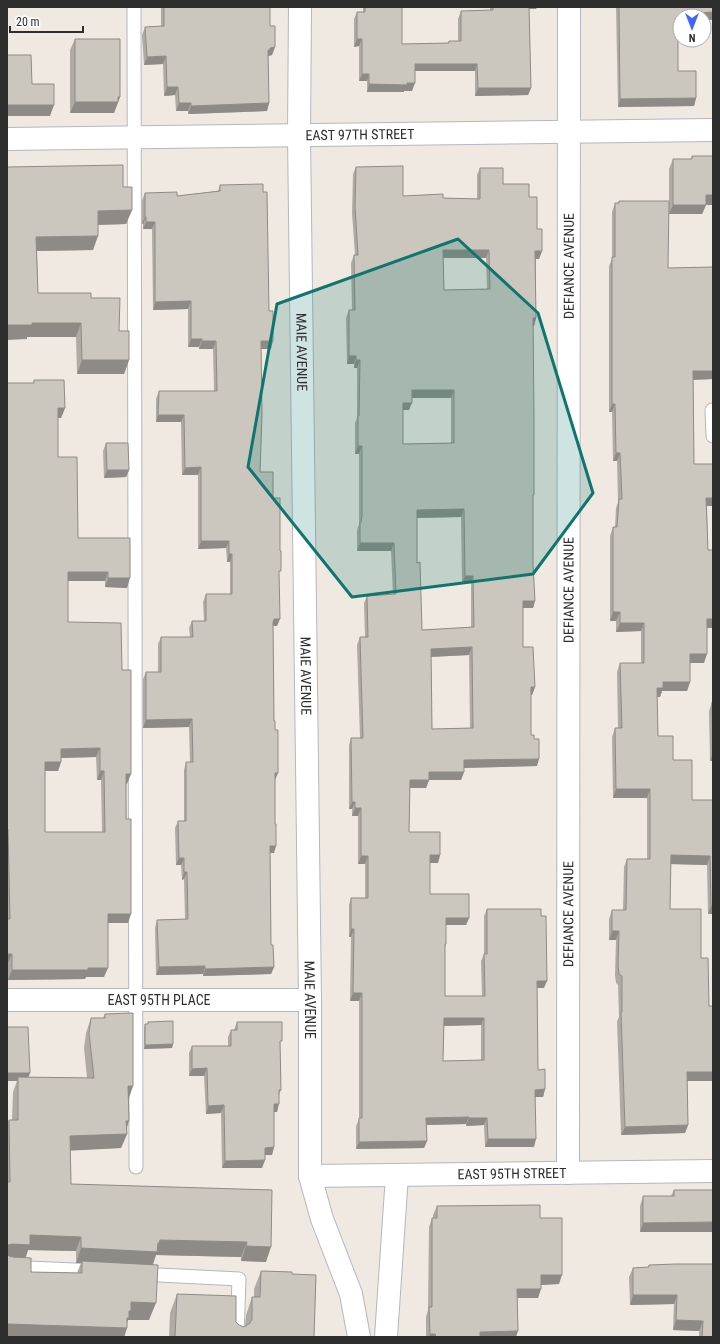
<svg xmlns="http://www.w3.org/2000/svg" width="720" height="1344" viewBox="0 0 720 1344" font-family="'Roboto Condensed',sans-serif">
<rect width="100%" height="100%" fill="#efe9e1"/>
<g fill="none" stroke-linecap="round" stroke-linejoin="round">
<defs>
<g id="service">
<path d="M134,7L136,1167"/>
<path d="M713,410H712L713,436"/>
<path d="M7,1267L96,1271"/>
<path d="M139,1274L239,1279L237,1337"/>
</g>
<g id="minor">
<path id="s1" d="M300,7L299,135L310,1000V1176L322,1219L351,1294L359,1337"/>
<path id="s2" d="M7,139L713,130"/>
<path id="s3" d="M7,1000H310"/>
<path id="s4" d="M568,1173L569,7"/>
<path id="s5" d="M310,1176L713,1171"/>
<path d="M386,1337L397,1175"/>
</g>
</defs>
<!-- service casing -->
<use href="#service" stroke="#b4b7c1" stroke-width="15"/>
<!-- minor casing -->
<use href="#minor" stroke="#b4b7c1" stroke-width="24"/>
<!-- service -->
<use href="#service" stroke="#fff" stroke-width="13"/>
<!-- minor -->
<use href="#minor" stroke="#fff" stroke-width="22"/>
</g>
<!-- wall -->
<g fill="#afaba4" fill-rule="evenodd">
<path d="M161,7H270V26L275,47L272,55L268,56L269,103L267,111L188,114V111H176L175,95L164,96L163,64L144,65L142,35L145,27L161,26Z"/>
<path d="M363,7H402V44L448,43L449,41H458V19L461,11H490V7H537L536,9H529L531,88L528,95L475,96V71H415L412,91H404V92H367V81H359V46L354,47V19L357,12H363Z"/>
<path d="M616,7H713V20H704L680,16V40H678V71L696,98L694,106L618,107Z"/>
<path d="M75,39L120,97L114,113H70V50Z"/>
<path d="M692,156L706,205L702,214H669V169L673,159H691Z"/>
<path d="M7,167L123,187L132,210L126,224L98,225L93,250L37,251L38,293L91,298L119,331L129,360L124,374H77L76,337H27V339Z"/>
<path d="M356,167L403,196L443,198L477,199V175L480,168L503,184L529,197L542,251L539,259H536V318L534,326H533V565L535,601L533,608H523V647L535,687L532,695H531V735L534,739L537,766L464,768V772L461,780H429L426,788H410L409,832L440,855L438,863H430V894L469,918L466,925H446V944L445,949V996H482L481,961L484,954V916L487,909L544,988H537L538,1070L545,1089L543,1097H535L534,1147H485L484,1125L466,1126V1124L427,1125V1141L424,1148L356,1149V1126L359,1119V1001H350L351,937H349V905L351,898H365V864H358V816H352V809H349V745L351,738H360L357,645L360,637H365L364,603L367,596L393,595L391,551H357V530L359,524V454H355V423L357,418V368H354V364H347L346,318L349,310H352L351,263L354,255H355L352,213L353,174ZM443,258H486L487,289L444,290ZM412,398H451V443L403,444V410H409ZM461,517L462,583H471V627L422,630L417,563V518ZM469,655L470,728L432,729L431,657ZM481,1025V1060L443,1061L444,1026Z"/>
<path d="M220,185L263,192L269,311L271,349H261L260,472L273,498L279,576L277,626H273L274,721L275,780L274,853H270L271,945L274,967L271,974L203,976V974L156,975L155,928L157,920L185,919L184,879L182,880L181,865H176L175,828L178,821H184V770L186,762H190L189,727L143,728V679L146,672H158V644L161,637H190L189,628L192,621H204L203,602L206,594H230V562H227L226,548L198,549V475H182L181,422H156V399L159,391H214L213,349H199V347H188V309L153,310L152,229H143V224H142V200L145,193L177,196L218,191Z"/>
<path d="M619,201L668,268L713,267V379L693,380L694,464L713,506H707L708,550L713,628H707L704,663H690V682L687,691H662L660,697H657L658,736L673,760L692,800H713V914H708L707,865L671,864L670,909L701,958L709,1006H713V1081H687L688,1125L685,1133L621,1135L617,1021L619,1017L618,985L616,983L615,975L616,940H609V919L612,910H623L624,867L627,859H647V798H613L612,737L615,728H618L617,672L620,663H641V631L616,632V621H610V536L613,527H615L616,508L618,502L617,461H613L612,412H609V266L612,259V212L615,203H618Z"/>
<path d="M34,380L65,408L61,418H58V457L78,538L127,588L105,587V581H68V622L122,670L127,784H126L128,923H108L104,977H86L85,979L8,980V963H7V383H33ZM96,757L97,780H101L102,832H45V771H58L61,762V758Z"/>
<path d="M106,443L129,470L126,477L104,478L103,451Z"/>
<path d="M712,702H713V761H710L709,711Z"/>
<path d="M105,1014L128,1099L127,1134L121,1148L70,1150L71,1184L272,1190L266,1262L241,1261V1257L156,1255L153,1265L149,1320H128L127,1323V1328L124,1337H7V1124L9,1120H12L13,1092L17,1081H7L28,1027V1077L87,1078L84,1048L86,1033L91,1018H103ZM28,1250L76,1251V1263H81L77,1273L31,1272L25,1258Z"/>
<path d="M148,1022L173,1044L172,1048L144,1049V1028L145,1024H148Z"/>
<path d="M237,1022L280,1046L281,1090L279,1095L277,1112H274V1147L272,1155H265V1160L262,1168H222L221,1113L206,1114L204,1076H189V1053L192,1046H228V1037L231,1030H234Z"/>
<path d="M674,1190H713L640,1232V1206L643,1196H671Z"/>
<path d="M437,1206L540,1218L559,1284L541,1285L538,1298H517L516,1337H426V1317L428,1310L429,1227L432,1218H433V1215Z"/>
<path d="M713,1264V1337H699V1331L673,1330L674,1304L630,1305L629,1277L633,1268L648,1267L649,1265Z"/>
<path d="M261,1271L292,1274L314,1337H169L170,1313L177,1294L236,1322L239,1325L244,1327L245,1326L246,1315L252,1297H254V1289Z"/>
</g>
<!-- shaded-wall -->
<g fill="#8e8b86">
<path d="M527,7H537L536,9H526Z"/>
<path d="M713,12V20H704V16H698L699,13Z"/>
<path d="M678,32H680V40H675Z"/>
<path d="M357,39H362L359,46L354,47Z"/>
<path d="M275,47L272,55L268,56V50L270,48Z"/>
<path d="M166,56L163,64L144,65L147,57Z"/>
<path d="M415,64H477L475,71H412Z"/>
<path d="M362,74H369L367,81H359Z"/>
<path d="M407,83H415L412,91H404V92H367L369,84Z"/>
<path d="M167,87H178L175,95L164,96Z"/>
<path d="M478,88H531L528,95L475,96Z"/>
<path d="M120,97L114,113H70L75,102Z"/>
<path d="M696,98L694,106L618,107L620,99Z"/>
<path d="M179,103H191L188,111H176Z"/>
<path d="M269,103L267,111L188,114L191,106Z"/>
<path d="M7,105H54L50,116H7Z"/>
<path d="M706,195H713V205H706L702,214H669L673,205Z"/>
<path d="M132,210L126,224L93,225L98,211Z"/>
<path d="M145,217H146L143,224H142Z"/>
<path d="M146,222H155L152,229H143Z"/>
<path d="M98,236L93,250L31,251L36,237Z"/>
<path d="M443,250H489L486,258H440Z"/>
<path d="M535,251H542L539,259H533Z"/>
<path d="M191,301L188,309L153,310L155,302Z"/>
<path d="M533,318H536L534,326H530Z"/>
<path d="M32,323H81L76,337H27V339L7,340V325Z"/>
<path d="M191,339H202L199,347H188Z"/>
<path d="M202,341H216L213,349H199Z"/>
<path d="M261,341H273L271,349H258Z"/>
<path d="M349,356H356L354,364H347Z"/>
<path d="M82,360H129L124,374H77Z"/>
<path d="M356,360H360L357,368H354Z"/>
<path d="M693,371H713V379L689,380Z"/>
<path d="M412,390H454L451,398H409Z"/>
<path d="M403,403H412L409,410H400Z"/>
<path d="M612,404H615L612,412H609Z"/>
<path d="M58,408H65L61,418H54Z"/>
<path d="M158,415H184L181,422H156Z"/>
<path d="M358,446H362L359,454H355Z"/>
<path d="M616,453H620L617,461H613Z"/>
<path d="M201,467L198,475H182L185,468Z"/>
<path d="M107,470H129L126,477L104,478Z"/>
<path d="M706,498H713V506H703Z"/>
<path d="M464,509L461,517L414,518L417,510Z"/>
<path d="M201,541H229L226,548L198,549Z"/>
<path d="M360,543H394L391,551H357Z"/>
<path d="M229,554H232L230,562H227Z"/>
<path d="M68,572H108L105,581H64Z"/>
<path d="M465,576H473L471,583H462Z"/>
<path d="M108,578H130L127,588L105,587Z"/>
<path d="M523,601H535L533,608H520Z"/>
<path d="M613,612H620L616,621H610Z"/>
<path d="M274,619H280L277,626H272Z"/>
<path d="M707,619H713V628H704Z"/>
<path d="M620,623H644L641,631L616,632Z"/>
<path d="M472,647L469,655L428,657L431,649Z"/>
<path d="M690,654H707L704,663H687Z"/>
<path d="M663,682H690L687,691H662L660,697H654L657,688Z"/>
<path d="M531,687H535L532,695H528Z"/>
<path d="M192,719L189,727L143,728L146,720Z"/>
<path d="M100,748L96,757L58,758L61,749Z"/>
<path d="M713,753V761H710Z"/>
<path d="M539,759L537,766L461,768L464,760Z"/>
<path d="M45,762H61L58,771H42Z"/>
<path d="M100,771H104L101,780H97Z"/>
<path d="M429,772H464L461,780H426Z"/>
<path d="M275,773H278L275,780Z"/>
<path d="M126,774H131L127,784H122Z"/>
<path d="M410,780H429L426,788H407Z"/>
<path d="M616,789H650L647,798H613Z"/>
<path d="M352,802H355L352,809H349Z"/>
<path d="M355,808H361L358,816H352Z"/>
<path d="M270,846H276L274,853H267Z"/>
<path d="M430,855H440L438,863H427Z"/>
<path d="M671,855L710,856L707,865L668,864Z"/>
<path d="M361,856H368L365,864H358Z"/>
<path d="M179,858H184L181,865H176Z"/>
<path d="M184,872H187L184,879L182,880Z"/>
<path d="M711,906H713V914H708Z"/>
<path d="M108,914H131L128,923H104Z"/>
<path d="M446,918H469L466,925H444Z"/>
<path d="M351,929H354L351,937H349Z"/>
<path d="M612,931H619L616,940H609Z"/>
<path d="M7,954H12L8,963H7Z"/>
<path d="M205,966L203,974L156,975L159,967Z"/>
<path d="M274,967L271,974L203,976L205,969Z"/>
<path d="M88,968H108L104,977H86L85,979L8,980L12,970Z"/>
<path d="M537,981H547L544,988H534Z"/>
<path d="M353,993H362L359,1001H350Z"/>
<path d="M444,1018H484L481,1025L441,1026Z"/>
<path d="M173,1044L172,1048L144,1049L145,1045Z"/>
<path d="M207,1068L204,1076H189L192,1069Z"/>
<path d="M687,1072H713V1081H683Z"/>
<path d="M7,1073H30L27,1081L18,1077L17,1081H7Z"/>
<path d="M128,1086H133L128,1101Z"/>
<path d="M545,1089L543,1097H532L535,1090Z"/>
<path d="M274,1104H279L277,1112H271Z"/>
<path d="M224,1105L221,1113L206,1114L208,1106Z"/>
<path d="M469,1117L466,1124L424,1125L426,1118Z"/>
<path d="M469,1118H487L484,1125L466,1126Z"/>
<path d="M126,1121H129L125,1134H127L121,1148L64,1151L70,1136Z"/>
<path d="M688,1125L685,1133L621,1135L625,1127Z"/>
<path d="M488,1139H536L534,1147H485Z"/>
<path d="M427,1141L424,1148L356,1149L359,1142Z"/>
<path d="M274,1147L272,1155H262L265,1148Z"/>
<path d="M265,1160L262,1168H222L225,1161Z"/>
<path d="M713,1222V1232H640L643,1223Z"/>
<path d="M30,1235L81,1237L76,1251L28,1250L25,1260L7,1259V1247L8,1245Z"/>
<path d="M160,1240L247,1242L241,1257L156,1255L152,1266L82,1261L81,1263H76L81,1248L158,1243Z"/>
<path d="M246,1246L271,1247L266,1262L241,1261Z"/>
<path d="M541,1275H562L559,1284L538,1285Z"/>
<path d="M517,1289H541L538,1298H514Z"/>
<path d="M633,1295H677L674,1304L630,1305Z"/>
<path d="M131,1302L156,1303L149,1320H128L125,1328H127L124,1337H7V1324Z"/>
<path d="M676,1320L703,1321L699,1331L673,1330Z"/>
<path d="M518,1331L516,1337H479L480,1332Z"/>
<path d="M430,1334H435L434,1337H429Z"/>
</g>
<!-- building -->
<g fill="#cbc7bf" stroke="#8e8b86" fill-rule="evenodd">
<path d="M164,7H270V26H275V47L270,48V50H268L269,103L191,106V103H179L178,87H167L166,56L147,57L145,27L164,26Z"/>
<path d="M365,7H402V44L449,43V41H461V11L493,10V7H529L531,88H478L477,64H415V83H407V85L369,84V74H362V39H357V12H365Z"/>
<path d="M619,7H713V12L699,13V16H680V32H678V71H696V98L620,99Z"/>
<path d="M75,39H120V97H118V102H75Z"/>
<path d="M7,55H31L32,84H54V105H7Z"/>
<path d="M692,156H713V195H706V205H673V159H692Z"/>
<path d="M123,165V187H132V210L98,211V236L36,237L38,293H91V298H120L119,331H129V360H82L81,323H32V325H7V167Z"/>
<path d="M403,166V196L443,194V198L480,199V168H503V184H529V197H537V229H542V251H535L536,318H533L534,418V495H533V565L535,601H523V647H533L535,687H531V735H534V739H539V759L464,760V772H429V780H410L409,832H440V855H430V894H469V918H446V944H445V996H485L484,954H487V909H541V916H546L547,981H537L538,1070L545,1069V1089L535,1090L536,1139H488L487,1118H469V1117L426,1118L427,1141L359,1142V1118H362V993H353L354,929H351V898H368V856H361V808H355V802H352L351,738H363L360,637H368L367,596L396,594L394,543H360V522H361L362,517V446H358V416H359L360,360H356V356H349V310H355L354,255H358L355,206L356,167ZM443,250H489L490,289L444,290ZM412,390H454V443L403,444V403H412ZM464,509L465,576H473L474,627L422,630L420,562L417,563V510ZM472,647L473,728L432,729L431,649ZM444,1018H484V1060L443,1061Z"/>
<path d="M263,184V192H267L269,311H273V341H261L262,414L260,472H273V498H280V551H281V571H279L280,619H274L273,622L274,721H275V730H278V773H275V824H276V846H270L271,945H273L274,967L205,969V966L159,967L157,920L188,919L187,872H184V858H179L178,821H186V762H193L192,719L146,720V672H161V637H193L192,621H206V594H232V554H229V541H201V467L185,468L184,415H158L159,391H217L216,341H202V339H191V301L155,302V222H146V217H145V193L177,192V196L220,191V185Z"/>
<path d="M619,201H669L668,268L713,267V371H693L694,464H713V498H706L708,550H713V619H707V654H690V682H663V688H657L658,736H673V760H692V800H713V906H711L710,856L671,855L670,909H701V958H708L709,1006H713V1072H687L688,1125L625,1127L621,1012H622V976L619,974L618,966L619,931H612V910H626L627,859H650V789H616L615,728H622L620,663H644V623H620V612H613V527H617L619,499H622L620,453H616L615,404H612V257H615V203H619Z"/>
<path d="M34,380H64L65,408H58V457H77L78,538H130V578H108V572H68V622L121,623L122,670H131V774H126V819H131V914H108V968H88V970H12V954H7V919H10L8,829H7V383H34ZM100,748V771H104L105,832H45V762H61V749Z"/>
<path d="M106,443H128L129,470H107Z"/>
<path d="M712,702H713V742Z"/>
<path d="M133,1013V1086H128L129,1121H126L127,1134L70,1136L71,1184L272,1190L271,1247L246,1246L247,1242L160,1240L159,1243H158L157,1252L81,1248V1237L30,1235V1245L12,1244L8,1245L7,1247V1182H10L9,1120H18V1077L94,1078L89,1033L91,1018H105V1014Z"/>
<path d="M173,1021V1044L145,1045V1024H148V1022Z"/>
<path d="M237,1022H282V1041H280L281,1090H279V1104H274V1147L265,1148V1160L225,1161L224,1105L208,1106L207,1068L192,1069V1046H231V1030H237Z"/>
<path d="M7,1027H28L30,1073H7Z"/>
<path d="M674,1190H713V1222L643,1223V1196H674Z"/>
<path d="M540,1205V1218H562V1275H541V1289H517L518,1331L480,1332V1337H436L435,1334H430L429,1307H432V1218H437V1206Z"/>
<path d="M7,1254L9,1256L13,1257L31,1258V1272L82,1273V1261L158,1265L156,1303L131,1302V1311H129V1318H127V1328L7,1324Z"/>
<path d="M675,1264H713V1337H702L703,1321L676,1320L677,1295H633V1268L649,1267V1265Z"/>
<path d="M261,1271L292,1272V1274L316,1275L314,1337H175L177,1294L236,1296V1322L239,1325L244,1327L250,1323L252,1319V1297H260Z"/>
</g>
<!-- marked area -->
<path fill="#0f766e" fill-opacity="0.2" stroke="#0f766e" stroke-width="3" stroke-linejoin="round" d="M458,239L538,313L593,493L533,574L352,597L248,467L277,304Z"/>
<g text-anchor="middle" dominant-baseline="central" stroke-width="3" stroke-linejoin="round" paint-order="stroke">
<!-- street labels -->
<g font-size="14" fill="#2e2e2e" stroke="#fff">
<text stroke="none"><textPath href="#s2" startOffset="353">EAST 97TH STREET</textPath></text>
<text stroke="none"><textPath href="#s4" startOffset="907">DEFIANCE AVENUE</textPath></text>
<text stroke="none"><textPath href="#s1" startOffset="345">MAIE AVENUE</textPath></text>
<text stroke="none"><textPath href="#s4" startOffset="583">DEFIANCE AVENUE</textPath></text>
<text stroke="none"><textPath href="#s1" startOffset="669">MAIE AVENUE</textPath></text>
<text stroke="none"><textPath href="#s4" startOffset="259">DEFIANCE AVENUE</textPath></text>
<text stroke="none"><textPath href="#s3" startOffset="152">EAST 95TH PLACE</textPath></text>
<text stroke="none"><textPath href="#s1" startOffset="993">MAIE AVENUE</textPath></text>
<text stroke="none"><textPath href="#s5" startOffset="202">EAST 95TH STREET</textPath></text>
</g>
</g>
<!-- border -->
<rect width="720" height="1344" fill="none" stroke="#2e2e2e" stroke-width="16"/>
<!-- north arrow -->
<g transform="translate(692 28) rotate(180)"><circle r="19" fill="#ffffff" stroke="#ababab"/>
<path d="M0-3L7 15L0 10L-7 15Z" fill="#4264fb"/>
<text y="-6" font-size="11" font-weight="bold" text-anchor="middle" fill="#2e2e2e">N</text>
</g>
<!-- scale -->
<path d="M10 26v6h73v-6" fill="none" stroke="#2e2e2e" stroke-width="2"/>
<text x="16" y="26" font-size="12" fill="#2e2e2e" stroke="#ffffff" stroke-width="3" paint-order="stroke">20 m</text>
</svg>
